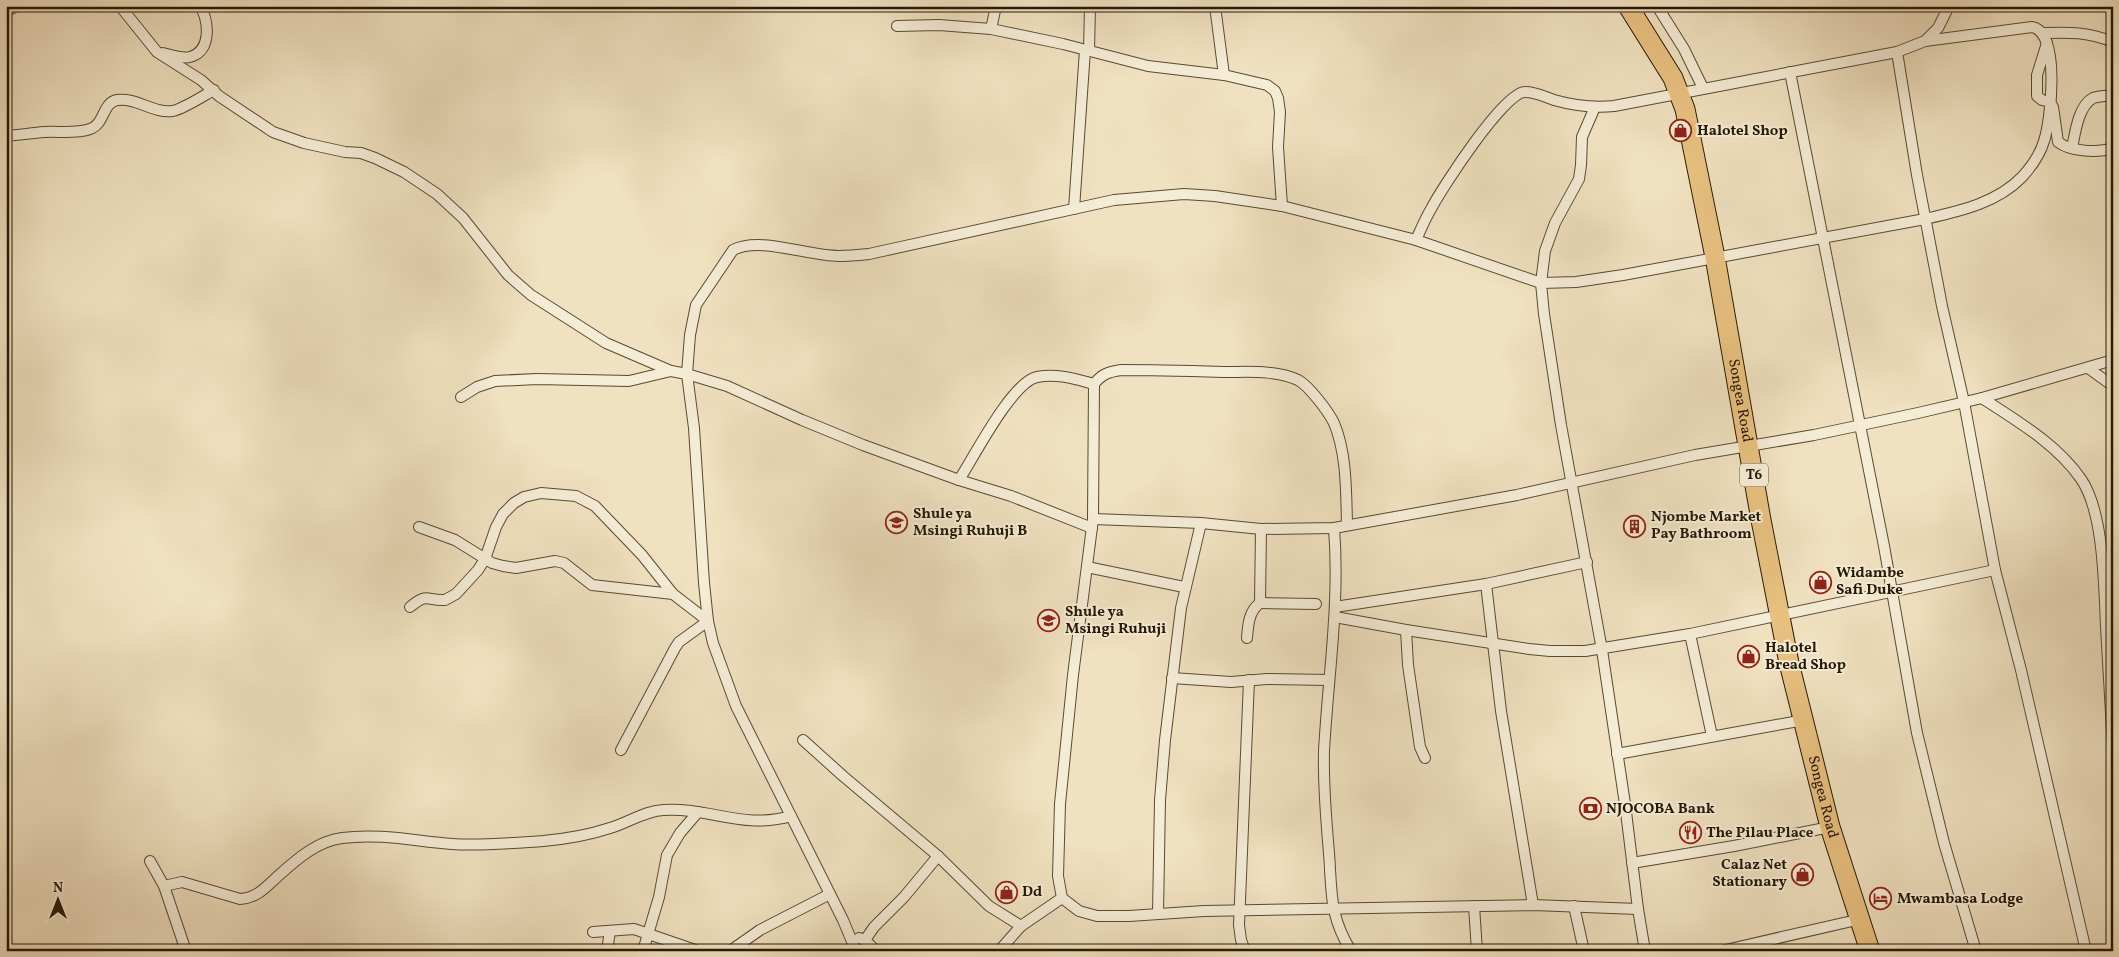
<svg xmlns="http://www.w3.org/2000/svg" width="2119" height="957" viewBox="0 0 2119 957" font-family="Vollkorn,serif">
<rect width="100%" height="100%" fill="#f0e1c0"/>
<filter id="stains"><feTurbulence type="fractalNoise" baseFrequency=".004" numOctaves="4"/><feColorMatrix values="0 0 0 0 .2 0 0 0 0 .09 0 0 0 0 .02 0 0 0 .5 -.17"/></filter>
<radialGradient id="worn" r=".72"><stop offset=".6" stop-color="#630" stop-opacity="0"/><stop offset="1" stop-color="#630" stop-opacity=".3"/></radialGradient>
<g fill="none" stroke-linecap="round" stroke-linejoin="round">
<defs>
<g id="street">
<path d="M120,6L157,52L201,80L219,96L273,132L304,143L345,152L361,153L375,158L404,172L437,194L463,218L508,275L531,295L606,343L671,371L687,374L727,386L802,420L863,445L959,480L1011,496L1092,528"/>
<path d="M1215,6L1224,75"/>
<path d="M1657,6L1684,49L1703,88"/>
<path d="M6,12L16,6"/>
<path d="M897,26L939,25L991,29L1063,44L1148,66L1224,75L1267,85L1275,91L1278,98L1280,112L1278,147L1282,206"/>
<path d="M991,29L996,6"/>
<path d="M2044,33C2069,32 2089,32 2113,42"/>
<path d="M2047,43L2037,75V96L2042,100L2050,102L2053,107L2058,142C2071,152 2098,153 2113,148"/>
<path d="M1089,51L1090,6"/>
<path d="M1897,52L1917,175L1942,306L1964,402L1995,570L2021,670L2086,951"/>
<path d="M163,53C171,55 182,59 190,57C212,51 209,21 200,6"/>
<path d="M1790,72L1884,546L1917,733L1944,843L1976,951"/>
<path d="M1595,107L1582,137L1581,165L1579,179L1555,223L1545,251L1541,283L1544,314L1561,425L1602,650L1625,804L1638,909L1645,951"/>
<path d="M6,136C19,135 32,133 44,132C59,131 76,134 90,129C105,124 102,103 117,100C136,97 154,114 173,111C185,108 203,96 214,90"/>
<path d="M2072,148C2075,134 2078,106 2093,98C2099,96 2106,96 2113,95"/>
<path d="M1074,209L1085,50"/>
<path d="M1416,240C1421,229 1425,219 1431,209C1442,188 1504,92 1525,92C1536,92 1545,97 1554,100C1575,106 1593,108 1614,106L1897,52L1925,41L1938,28L1949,6"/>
<path d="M2088,368L2113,386"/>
<path d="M461,397L477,387L495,381L537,379L629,381L671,371"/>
<path d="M1982,398C2017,421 2057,444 2081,479C2104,512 2104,586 2106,627C2108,668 2111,708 2113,748"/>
<path d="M959,480C974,457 1012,382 1037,377C1057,373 1075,379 1094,384"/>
<path d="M1093,519L1201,523L1261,529L1334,528L1517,495L1695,455L1814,435L1918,413L1982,398L2113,360"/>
<path d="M1347,524C1346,492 1347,454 1334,423C1328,411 1309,386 1298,380C1276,370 1250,372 1227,372C1191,371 1156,370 1121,370C1108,372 1102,374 1094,384L1093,519L1073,675L1060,804L1058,876L1062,898L1079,911L1097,916H1129L1204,911L1533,905L1638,909"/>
<path d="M419,527L455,540L492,563L503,566L516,568L555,561L564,563L592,585L673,594L708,621L679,642L675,648L621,750"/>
<path d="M1334,528C1340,603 1328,677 1324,751C1323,785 1326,819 1329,853C1332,893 1329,915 1351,951"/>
<path d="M1087,567L1184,587"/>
<path d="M1486,584L1501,711L1533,905"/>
<path d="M1260,603L1316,604"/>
<path d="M410,607C428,592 426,601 445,600L456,594L478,570L485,559L496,527L503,514L514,503L524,497L541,493L576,496L595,506L642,555L673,594"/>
<path d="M1335,607L1486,584L1587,562"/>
<path d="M1335,617L1406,630L1529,649L1550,651H1585L1690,634L1995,570"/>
<path d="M1406,630L1408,665L1420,747L1425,758"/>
<path d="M1690,634L1712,736"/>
<path d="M1247,638C1248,624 1249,611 1260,603L1261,529"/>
<path d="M1172,678L1231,682L1267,679L1329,680"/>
<path d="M803,740L843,776L938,856L989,906L1021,926"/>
<path d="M1617,754L1804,720"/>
<path d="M150,861L164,886L186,951"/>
<path d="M1632,863L1734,846L1830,827"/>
<path d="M164,886L182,882L240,899C257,898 266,887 278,876C296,860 317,841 342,838C379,833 415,841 452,844C481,846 513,843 543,841C565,839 589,835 610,828C628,823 644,811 663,810C710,807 743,830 791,816"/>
<path d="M1474,906L1477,951"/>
<path d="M1574,906L1584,951"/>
<path d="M1158,913L1160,800L1165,740L1181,608L1201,523"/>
<path d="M593,932L634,929L698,951"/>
<path d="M859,938L865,940L876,951"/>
<path d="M865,940L874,927L904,897L938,856"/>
<path d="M607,951L610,931"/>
<path d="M643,951L659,897L667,855L680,833L698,812"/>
<path d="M730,951L760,930L830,894"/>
<path d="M856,951L843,920L736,706L713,643L708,621L704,583L694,428L687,374L690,335L696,305L733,250C760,236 807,256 839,256C849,256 859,255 869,254L1114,200L1184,194L1215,196L1282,206L1416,240L1541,283L1576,282L1623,275L1925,219C1960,211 1997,203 2022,177C2032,166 2040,155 2044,141C2051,120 2061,32 2032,27L1925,41"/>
<path d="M999,951L1021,926L1062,898"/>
<path d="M1245,951L1241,940L1239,925L1249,680"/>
<path d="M1721,951L1861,919"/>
</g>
<g id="highway">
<path id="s1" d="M1628,6L1673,78L1685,109L1715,257L1761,520L1789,663L1830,827L1870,951"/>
</g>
</defs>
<!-- street casing -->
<use href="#street" stroke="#584a34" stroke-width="12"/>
<!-- highway casing -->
<use href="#highway" stroke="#251806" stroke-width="21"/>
<!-- street -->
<use href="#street" stroke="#f5ecd6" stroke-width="10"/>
<!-- highway -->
<use href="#highway" stroke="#e8c080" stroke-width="19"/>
</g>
<!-- icons -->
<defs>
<symbol id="shop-ring" viewBox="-11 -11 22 22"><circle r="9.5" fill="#f5ecd6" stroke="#8f2418" stroke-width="1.5"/><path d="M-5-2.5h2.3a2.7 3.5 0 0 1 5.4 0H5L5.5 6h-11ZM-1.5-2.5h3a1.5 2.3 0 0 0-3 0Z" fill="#8f2418"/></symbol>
<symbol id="school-ring" viewBox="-11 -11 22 22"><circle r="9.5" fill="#f5ecd6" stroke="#8f2418" stroke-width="1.5"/><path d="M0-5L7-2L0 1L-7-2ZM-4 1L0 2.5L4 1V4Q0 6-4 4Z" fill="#8f2418"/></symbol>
<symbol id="building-ring" viewBox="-11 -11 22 22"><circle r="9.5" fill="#f5ecd6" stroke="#8f2418" stroke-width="1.5"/><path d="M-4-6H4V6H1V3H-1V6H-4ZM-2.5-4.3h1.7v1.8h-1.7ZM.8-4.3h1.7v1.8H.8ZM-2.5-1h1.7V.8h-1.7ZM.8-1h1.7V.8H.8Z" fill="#8f2418"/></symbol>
<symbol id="bank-ring" viewBox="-11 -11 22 22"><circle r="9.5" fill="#f5ecd6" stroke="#8f2418" stroke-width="1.5"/><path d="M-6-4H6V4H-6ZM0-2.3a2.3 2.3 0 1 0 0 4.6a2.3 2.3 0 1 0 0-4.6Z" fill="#8f2418"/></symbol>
<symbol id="restaurant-ring" viewBox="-11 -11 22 22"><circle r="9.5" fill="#f5ecd6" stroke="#8f2418" stroke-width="1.5"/><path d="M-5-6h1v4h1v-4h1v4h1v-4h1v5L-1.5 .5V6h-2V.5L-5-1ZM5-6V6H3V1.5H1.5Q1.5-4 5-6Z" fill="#8f2418"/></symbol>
<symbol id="hotel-ring" viewBox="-11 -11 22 22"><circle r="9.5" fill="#f5ecd6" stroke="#8f2418" stroke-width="1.5"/><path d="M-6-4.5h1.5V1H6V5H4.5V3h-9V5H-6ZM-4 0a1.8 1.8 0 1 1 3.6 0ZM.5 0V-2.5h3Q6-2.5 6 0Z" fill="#8f2418"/></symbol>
</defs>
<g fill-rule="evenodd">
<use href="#shop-ring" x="1668" y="118" width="25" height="25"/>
<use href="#school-ring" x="884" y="510" width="25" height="25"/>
<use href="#building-ring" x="1622" y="514" width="25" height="25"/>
<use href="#shop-ring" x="1808" y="570" width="25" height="25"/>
<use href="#school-ring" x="1036" y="608" width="25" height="25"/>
<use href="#shop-ring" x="1736" y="644" width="25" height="25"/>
<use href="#bank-ring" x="1578" y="796" width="25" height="25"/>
<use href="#restaurant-ring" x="1678" y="820" width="25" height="25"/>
<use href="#shop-ring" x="1790" y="862" width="25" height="25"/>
<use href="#shop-ring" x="994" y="880" width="25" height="25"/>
<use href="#hotel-ring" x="1868" y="886" width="25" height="25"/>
</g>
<g text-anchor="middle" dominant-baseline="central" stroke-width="4" stroke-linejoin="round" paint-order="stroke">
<!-- shield labels -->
<rect fill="#f5ecd6" stroke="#635844" stroke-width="1" x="1740" y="463.5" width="28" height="23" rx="4"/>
<g font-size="14" font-weight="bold" fill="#251806">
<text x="1754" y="475">T6</text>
</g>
<!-- poi labels -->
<g font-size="15" font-weight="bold" fill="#251806" stroke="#f5ecd6" text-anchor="start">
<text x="1697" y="131">Halotel Shop</text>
<text x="913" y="514">Shule ya<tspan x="913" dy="17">Msingi Ruhuji B</tspan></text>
<text x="1651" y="517">Njombe Market<tspan x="1651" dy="17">Pay Bathroom</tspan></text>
<text x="1836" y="573">Widambe<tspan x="1836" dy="17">Safi Duke</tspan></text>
<text x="1065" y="612">Shule ya<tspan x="1065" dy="17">Msingi Ruhuji</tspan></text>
<text x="1765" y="648">Halotel<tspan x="1765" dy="17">Bread Shop</tspan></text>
<text x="1606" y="809">NJOCOBA Bank</text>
<text x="1706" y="833">The Pilau Place</text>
<text x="1787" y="865" text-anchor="end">Calaz Net<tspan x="1787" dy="17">Stationary</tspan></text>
<text x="1022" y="892">Dd</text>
<text x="1897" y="899">Mwambasa Lodge</text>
</g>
<!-- street labels -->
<g font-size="15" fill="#251806" stroke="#f5ecd6">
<text stroke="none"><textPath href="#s1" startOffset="415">Songea Road</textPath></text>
<text stroke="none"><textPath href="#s1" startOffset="820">Songea Road</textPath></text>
</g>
</g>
<!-- margin -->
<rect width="2119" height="957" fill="none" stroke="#f0e1c0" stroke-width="25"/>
<rect x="8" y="8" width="2104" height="942" fill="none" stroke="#251806" stroke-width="2.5"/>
<rect x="12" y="12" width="2094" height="932" fill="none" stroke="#251806"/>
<!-- north arrow -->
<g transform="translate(58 900)" stroke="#f5ecd6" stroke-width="4" paint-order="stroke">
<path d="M0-4L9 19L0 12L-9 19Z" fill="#251806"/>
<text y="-8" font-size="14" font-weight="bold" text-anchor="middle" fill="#251806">N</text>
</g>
<rect width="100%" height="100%" filter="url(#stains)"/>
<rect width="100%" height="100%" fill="url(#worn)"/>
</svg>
